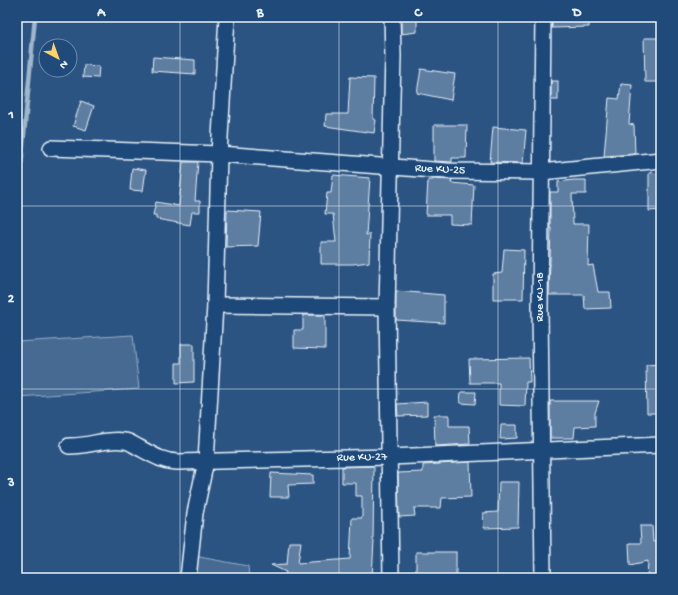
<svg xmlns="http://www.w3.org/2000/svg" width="678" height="595" viewBox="0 0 678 595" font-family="'Gochi Hand',sans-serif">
<rect width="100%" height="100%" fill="#2b5482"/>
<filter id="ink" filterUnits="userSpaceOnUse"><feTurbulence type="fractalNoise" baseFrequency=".025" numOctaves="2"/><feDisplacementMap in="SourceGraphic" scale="8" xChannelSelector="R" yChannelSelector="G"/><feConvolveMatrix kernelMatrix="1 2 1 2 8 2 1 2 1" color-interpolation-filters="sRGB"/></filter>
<g filter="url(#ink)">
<!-- green -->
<g fill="#476b93" stroke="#98aec6">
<path d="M133,335L139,389L17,397V342Z"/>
<path d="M194,556L248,566L249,578H190Z"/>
</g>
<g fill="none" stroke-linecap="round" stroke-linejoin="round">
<!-- stream -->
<path stroke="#a0b6cb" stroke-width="4.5" d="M17,209L35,17"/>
</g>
<!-- building -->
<g fill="#5d7da1" stroke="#e8f1f8">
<path d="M401,17H417V32L401,34Z"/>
<path d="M552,17H589V27L552,28Z"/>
<path d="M644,38H661V82H645Z"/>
<path d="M153,57L195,60V74L152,71Z"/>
<path d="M84,65L99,66L98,78L83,77Z"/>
<path d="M421,69L455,74L451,100L417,93Z"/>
<path d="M350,77L374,78L373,119L376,120L374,133L325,126L326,114H348Z"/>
<rect x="551" y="81" width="7" height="19"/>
<path d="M621,84L632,85L629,124L634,125L635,154L604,156L609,98L619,99Z"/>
<path d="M81,101L94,106L86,130L73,126Z"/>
<path d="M434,125H467L466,158H452V162L434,161Z"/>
<path d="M493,127L526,130L523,163L490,162Z"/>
<path d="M183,162H198L195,201H200V212H192L190,225L156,219V215H153L156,202L179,206Z"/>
<path d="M132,168L146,170L143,191L130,190Z"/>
<path d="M661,172V210L649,211V173Z"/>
<path d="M333,175L370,178L366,235L370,234L369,262L353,264H321V242H336L333,214H325L327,193H331Z"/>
<path d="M433,179L452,180L451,183L474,185L472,225L450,224V215H426L428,180H433Z"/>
<path d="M573,180H586V194H572L573,224H589L588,266L593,265L598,292H610L611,308L585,309L584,295H549L551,228H550V192H558V182Z"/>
<path d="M227,210L261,212L258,246L226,247Z"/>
<path d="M504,249L524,250L523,299H493V274L502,273Z"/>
<path d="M396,291L444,295V323L396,320Z"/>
<path d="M303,315H325V349L294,348V330H303Z"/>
<path d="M181,344H194V382L176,383V363H181Z"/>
<path d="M529,358L530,382H526L525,406L499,405V383H470L469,359Z"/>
<path d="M661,364V413H647L646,365Z"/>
<path d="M461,392H476L475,404L460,403Z"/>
<path d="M550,401H599L595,413V426L575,427L574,438H550Z"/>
<path d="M427,402V415L398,416L397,404Z"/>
<path d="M434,415H449V426H469L470,444L435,446Z"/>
<path d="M501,425H517V438L500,439Z"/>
<path d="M470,462L471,497L442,498L441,508H414L415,516L399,517L398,473L423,472V465Z"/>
<path d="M374,466L373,540H374L372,578H342V575L306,576V578L296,577V578H285L286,572L271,565L287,564L289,542H301L298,563L350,559L352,518H362V496H356V483H342V467Z"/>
<path d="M271,473L313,475V484L288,485L289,497H270Z"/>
<path d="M499,482H519L518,527L484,528L483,513L498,512Z"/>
<path d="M640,526H652L653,542H661V578H647L648,561L630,565L629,543H641Z"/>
<rect x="416" y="552" width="40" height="26"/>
</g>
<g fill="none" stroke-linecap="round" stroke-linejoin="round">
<defs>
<g id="minor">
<path d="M543,17L540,308L543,578"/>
<path d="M51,148L219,154L447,171L541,172L661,160"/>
<path d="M215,305L387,307"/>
<path d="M69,446C87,447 106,438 124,441C129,441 134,445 138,447C151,454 163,462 178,462L390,457L661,445"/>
<path d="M188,578L195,513L206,461L215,305L219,154L227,17"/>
<path d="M391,578L387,307L393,56L392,17"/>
</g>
</defs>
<!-- minor casing -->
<use href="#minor" stroke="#e8f1f8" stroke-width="18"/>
<!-- minor -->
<use href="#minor" stroke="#1f4a7a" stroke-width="15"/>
</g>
</g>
<!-- grid -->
<path fill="none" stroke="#e8f1f8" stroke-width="1" stroke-opacity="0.55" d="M180,17V578M339,17V578M498,17V578M17,206H661M17,389H661"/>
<g text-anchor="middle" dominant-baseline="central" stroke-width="3" stroke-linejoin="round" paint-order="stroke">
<!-- street labels -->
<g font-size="12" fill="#e8f1f8" stroke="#1f4a7a">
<text transform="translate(440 170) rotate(3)">Rue KU-25</text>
<text transform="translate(541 297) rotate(-90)">Rue KU-18</text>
<text transform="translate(362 458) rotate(-1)">Rue KU-27</text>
</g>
</g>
<!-- margin -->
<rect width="678" height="595" fill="none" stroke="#1f4a7a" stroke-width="44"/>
<!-- north arrow -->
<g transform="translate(58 58) rotate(139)"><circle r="19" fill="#1f4a7a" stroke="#6f8dac"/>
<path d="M0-3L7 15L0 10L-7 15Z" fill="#ffd166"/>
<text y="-6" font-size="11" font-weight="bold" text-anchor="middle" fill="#e8f1f8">N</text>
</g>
<rect x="22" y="22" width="634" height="551" fill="none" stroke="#e8f1f8" stroke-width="1.5"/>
<g font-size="13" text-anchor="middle" font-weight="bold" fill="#e8f1f8">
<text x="101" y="16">A</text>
<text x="260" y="16">B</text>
<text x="418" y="16">C</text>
<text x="577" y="16">D</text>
<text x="11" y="118">1</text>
<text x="11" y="302">2</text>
<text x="11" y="486">3</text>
</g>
</svg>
